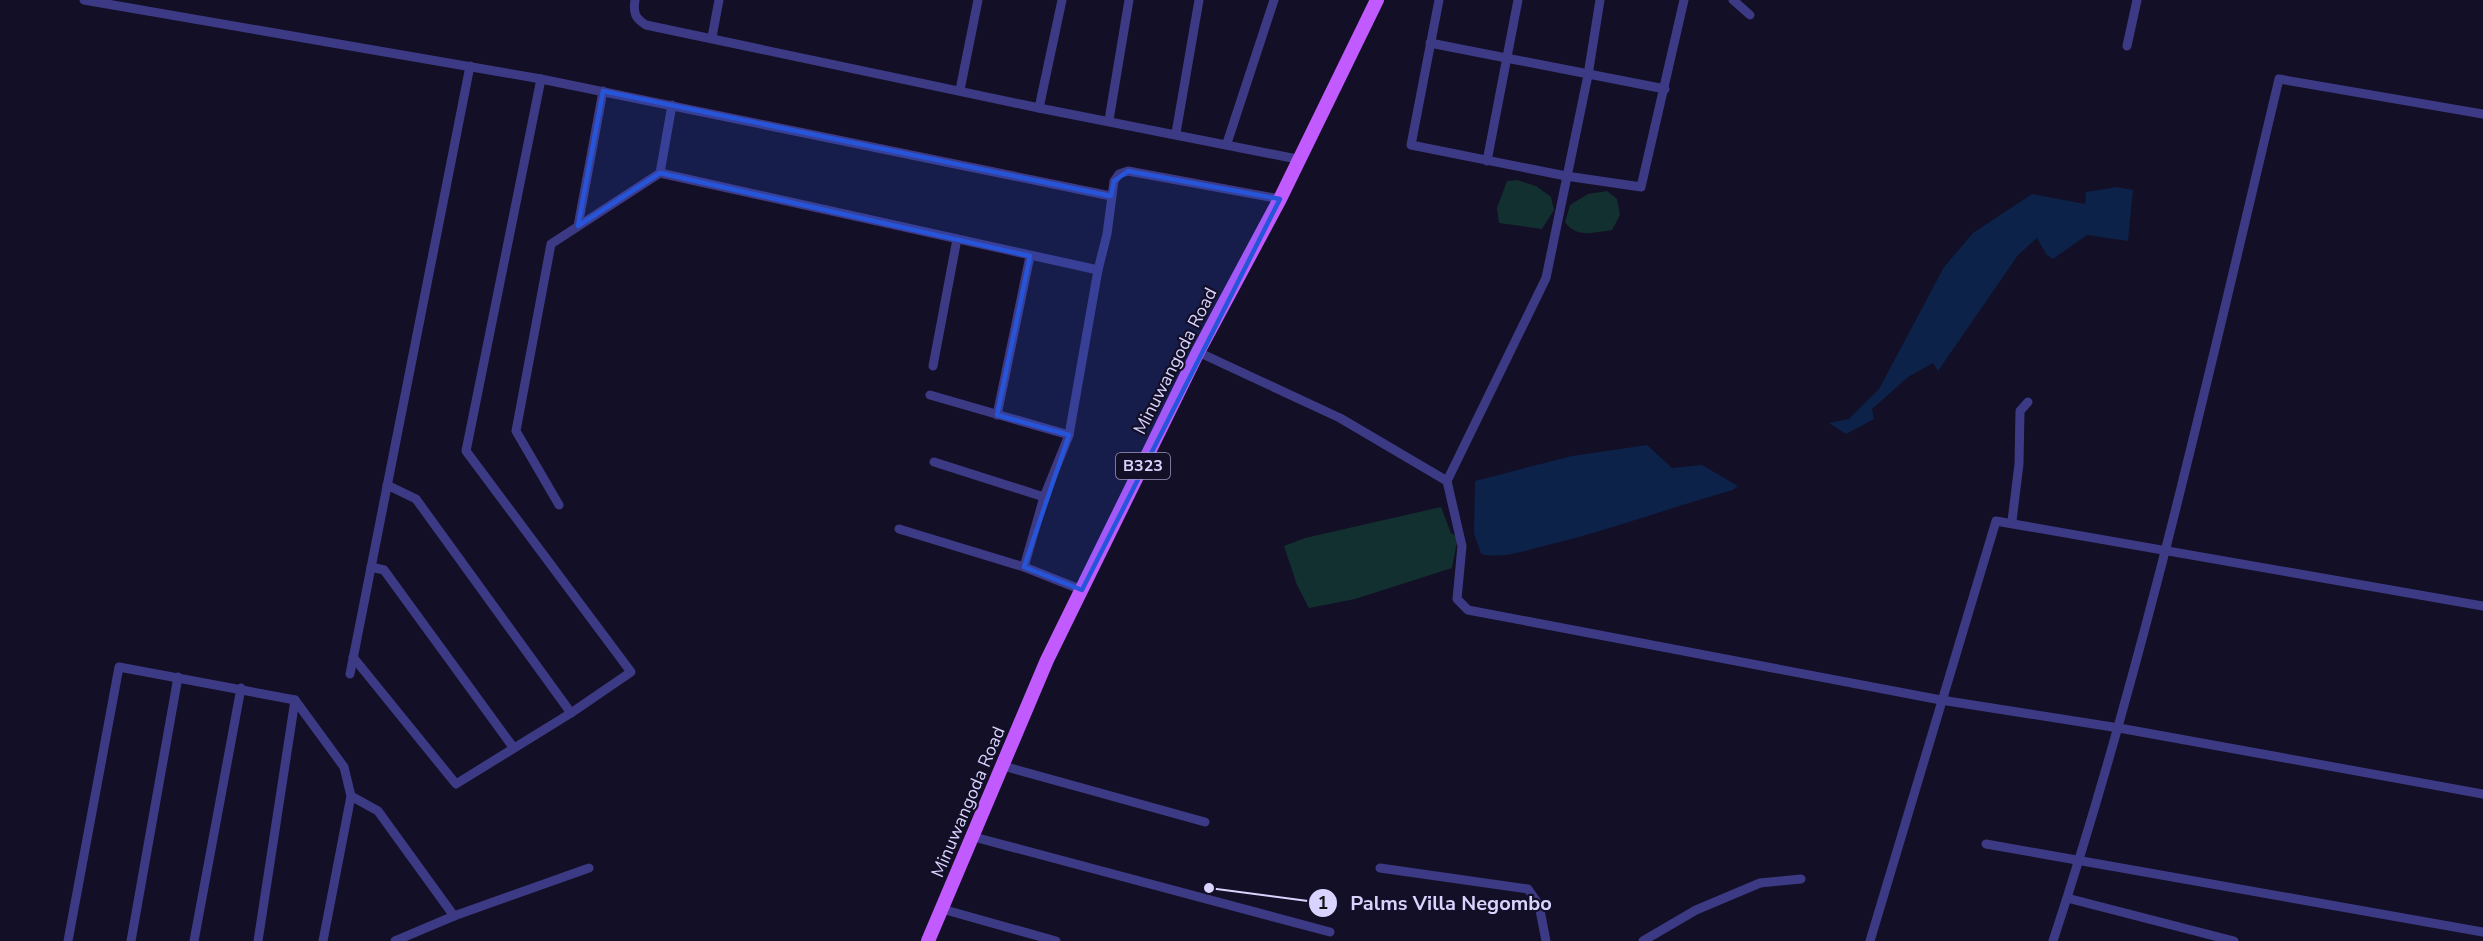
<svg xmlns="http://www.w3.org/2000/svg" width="2483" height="941" viewBox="0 0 2483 941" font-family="'Nunito Sans',sans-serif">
<rect width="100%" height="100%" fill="#130f26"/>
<!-- green -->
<g fill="#12302f">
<path d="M1517,180L1536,186L1551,197L1554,210L1542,229L1499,223L1497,208L1507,181Z"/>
<path d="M1607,191L1617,199L1620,215L1612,230C1594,232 1577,239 1565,222L1570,205L1588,194Z"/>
<path d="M1441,507L1451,533L1458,537L1452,568L1355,599L1309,608L1297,585L1284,546L1305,538Z"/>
</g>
<!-- water -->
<g fill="#0c2248">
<path d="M2117,187L2133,190L2128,241L2087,235L2053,259L2046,254L2037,238L2018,255L1938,371L1933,363L1908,377L1872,409L1874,419L1846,434L1829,423L1849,419L1879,389L1944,267L1973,233L2032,194L2085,204L2086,192Z"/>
<path d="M1647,445L1672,468L1702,465L1738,486L1733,490C1671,507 1611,530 1548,545C1526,550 1504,559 1481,554L1474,533L1475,481L1572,456Z"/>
</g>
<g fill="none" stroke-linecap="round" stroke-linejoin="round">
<!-- street -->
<g stroke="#3d3a85" stroke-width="9">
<path d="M84,0L541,79L1111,196"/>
<path d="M635,0C633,13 635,18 646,25L1039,108L1297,159"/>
<path d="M1439,0L1411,145L1566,176L1641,187L1684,0"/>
<path d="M1733,0L1750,15"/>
<path d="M712,37L719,0"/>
<path d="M1430,43L1665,89"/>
<path d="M2127,46L2137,0"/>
<path d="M960,90L978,0"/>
<path d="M1039,108L1062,0"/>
<path d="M1109,120L1129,0"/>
<path d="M1176,133L1199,0"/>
<path d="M1227,143L1274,0"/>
<path d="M1487,161L1518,0"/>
<path d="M660,173L672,105"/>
<path d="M578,226L603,91"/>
<path d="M1198,352L1340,418L1447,481L1462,546L1457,599L1468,610L1941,700L2119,728L2483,794"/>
<path d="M933,366L957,239"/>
<path d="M930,395L1069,435"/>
<path d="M997,415L1030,256"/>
<path d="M934,462L1044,497"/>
<path d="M1447,481L1546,278L1588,75L1600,0"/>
<path d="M387,485L416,499L571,713"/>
<path d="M559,505L516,431L551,244L660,173L1098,270"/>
<path d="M2012,521L2019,464L2020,411L2028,402"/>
<path d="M899,529L1024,567L1044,497L1069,435L1098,270L1107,234L1114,181L1119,174L1128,171L1280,199"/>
<path d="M371,567L384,570L513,747"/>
<path d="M1024,567L1082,590"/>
<path d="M353,657L456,784L571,713L631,672L466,451L541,79"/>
<path d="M350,674L470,66"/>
<path d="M1003,766L1205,822"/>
<path d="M974,837L1330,932"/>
<path d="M1986,844L2483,932"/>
<path d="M1380,868L1528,889L1539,905L1546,941"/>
<path d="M2067,898L2234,941"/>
<path d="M942,909L1056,941"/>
<path d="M68,941L119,667L295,700L344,767L351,796L378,811L454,916"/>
<path d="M131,941L178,677"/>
<path d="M194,941L241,688"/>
<path d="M258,941L295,700"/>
<path d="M323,941L351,796"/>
<path d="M395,941L454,916L589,868"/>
<path d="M1643,941L1696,910L1760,883L1801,879"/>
<path d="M1870,941L1996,521L2483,606"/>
<path d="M2053,941C2146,658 2210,368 2279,79L2483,114"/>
</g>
<!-- primary -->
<path stroke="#c25bff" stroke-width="14" d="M928,941L1047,660L1198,352L1280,199L1377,0"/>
</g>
<!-- marked area -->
<path fill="#2655da" fill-opacity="0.2" stroke="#2655da" stroke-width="4.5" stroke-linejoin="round" d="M603,91L1111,196L1114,181L1128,171L1280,199L1082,590L1024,567L1069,435L997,415L1030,256L660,173L578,226Z"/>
<g text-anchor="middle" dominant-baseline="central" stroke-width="4.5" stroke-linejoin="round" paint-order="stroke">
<!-- shield labels -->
<rect fill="#130f26" stroke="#9e99be" stroke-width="1.5" x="1116" y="453" width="54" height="26" rx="4.5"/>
<g font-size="16" font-weight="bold" fill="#d9d4ff">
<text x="1143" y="466">B323</text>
</g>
<!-- street labels -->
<g font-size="18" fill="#d9d4ff" stroke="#130f26">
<text transform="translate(1175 361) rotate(-63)">Minuwangoda Road</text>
<text transform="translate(968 802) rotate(-67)">Minuwangoda Road</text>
</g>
</g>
<!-- callouts -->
<path fill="none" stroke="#d9d4ff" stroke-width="2" d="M1209 888L1323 903"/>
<g fill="#d9d4ff" stroke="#130f26" stroke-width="2">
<circle cx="1209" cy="888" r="6"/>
<circle cx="1323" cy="903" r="15"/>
</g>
<g font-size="18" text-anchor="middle" font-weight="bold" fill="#111">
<text x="1323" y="909">1</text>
</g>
<g font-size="20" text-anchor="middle" font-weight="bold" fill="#d9d4ff" stroke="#130f26" stroke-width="4.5" stroke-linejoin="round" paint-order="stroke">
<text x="1451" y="910">Palms Villa Negombo</text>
</g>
</svg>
